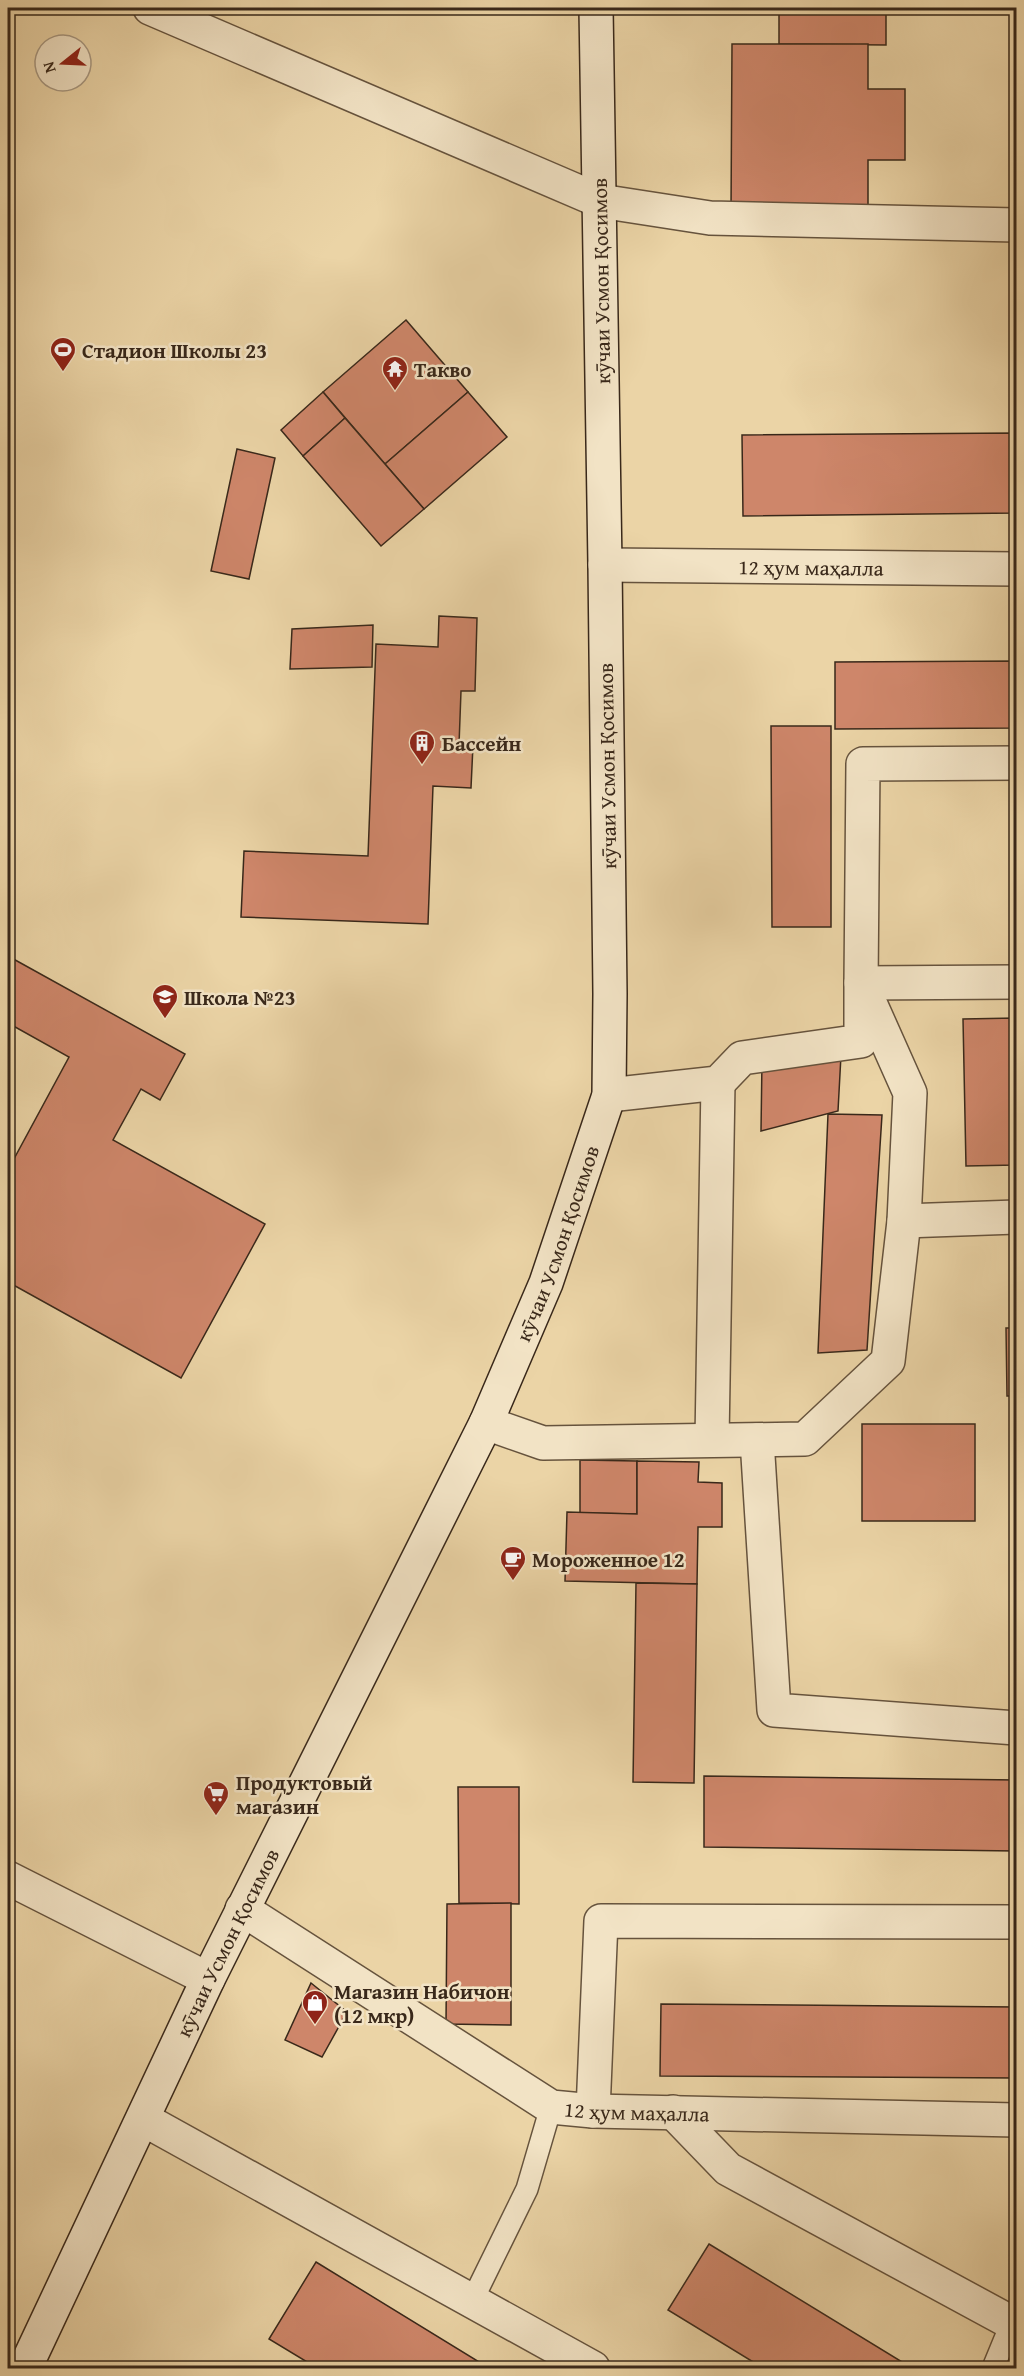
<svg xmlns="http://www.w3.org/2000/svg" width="1024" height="2376" viewBox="0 0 1024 2376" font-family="'Gentium Book Plus',serif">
<rect width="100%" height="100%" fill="#ebd4a6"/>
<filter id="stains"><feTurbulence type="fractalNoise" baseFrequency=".00333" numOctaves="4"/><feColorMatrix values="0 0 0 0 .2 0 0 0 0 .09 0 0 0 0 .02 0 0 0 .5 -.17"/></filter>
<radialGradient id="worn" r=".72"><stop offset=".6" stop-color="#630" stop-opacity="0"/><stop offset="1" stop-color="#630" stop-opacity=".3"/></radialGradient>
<!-- building -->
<g fill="#ce866a" stroke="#39281a" stroke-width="1.5">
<path d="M779,8H886V45L779,44Z"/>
<path d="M732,44H868V89H905V160H868V212L731,211Z"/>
<path d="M406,320L468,392L385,464L323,392Z"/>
<path d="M323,392L345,418L303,456L281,430Z"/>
<path d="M468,392L507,437L424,509L385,464Z"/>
<path d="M345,418L424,509L381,546L303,456Z"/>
<path d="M1016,433V513L743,516L742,435Z"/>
<path d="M237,449L275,458L249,579L211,571Z"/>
<path d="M439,616L477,618L475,691H461L459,745H473L471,788L433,786L428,924L241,917L244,851L368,856L376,644L438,647Z"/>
<path d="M373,625L372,667L290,669L292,629Z"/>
<path d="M1016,661V728L835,729V662Z"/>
<path d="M771,726H831V927H772Z"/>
<path d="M8,956L185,1054L160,1100L141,1089L113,1140L265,1224L181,1378L8,1282V1170L69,1057L8,1023Z"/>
<path d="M1016,1018V1165L966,1166L963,1019Z"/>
<path d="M841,1055L838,1111L761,1131L762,1060Z"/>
<path d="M828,1114L882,1115L867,1350L818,1353Z"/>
<path d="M1006,1328H1016V1396H1007Z"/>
<rect x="862" y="1424" width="113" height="97"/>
<path d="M580,1460L637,1461V1514L580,1513Z"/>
<path d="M637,1461L699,1462L698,1482L722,1483V1527H698L697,1584L565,1581L567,1512L637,1514Z"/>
<path d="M636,1583L697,1584L694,1783L633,1782Z"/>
<path d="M704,1776L1016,1780V1851L704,1847Z"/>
<path d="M458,1787H519V1904L459,1903Z"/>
<path d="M511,1903V2025L446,2024L447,1904Z"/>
<path d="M311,1983L347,2012L322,2057L285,2040Z"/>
<path d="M661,2004L1016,2007V2078L660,2076Z"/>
<path d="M709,2244L912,2368H763L668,2310Z"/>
<path d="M316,2262L489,2368H317L269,2339Z"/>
</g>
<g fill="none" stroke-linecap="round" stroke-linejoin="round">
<defs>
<g id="lane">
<path d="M472,2301L527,2189L551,2107"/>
<path d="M993,2368L1016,2312"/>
</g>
<g id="street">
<path d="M150,8L600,201L710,218L1016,225"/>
<path id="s1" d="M605,565L1016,569"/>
<path d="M609,1095L718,1083L742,1058L861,1041V983L1016,982"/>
<path d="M904,1221L1016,1217"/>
<path d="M486,1423L543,1443L805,1439L888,1361L904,1221L910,1093L861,983L863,764L1016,763"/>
<path d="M712,1440L718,1083"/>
<path d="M757,1440L774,1710L1016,1728"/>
<path d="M8,1878L208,1979"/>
<path id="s2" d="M242,1909L551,2107L593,2111L1016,2120"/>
<path d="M593,2111L601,1921L1016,1922"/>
<path d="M673,2112L728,2169L1012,2323"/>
<path d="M143,2119L593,2368"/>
</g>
<g id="secondary">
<path id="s3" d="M25,2368L208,1979L486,1423L546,1283L609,1095L610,994L605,565L596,8"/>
</g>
</defs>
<!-- lane casing -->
<use href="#lane" stroke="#66533d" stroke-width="24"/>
<!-- street casing -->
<use href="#street" stroke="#66533d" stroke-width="36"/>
<!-- secondary casing -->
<use href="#secondary" stroke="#39281a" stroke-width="36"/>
<!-- lane -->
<use href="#lane" stroke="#f2e3c5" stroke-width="21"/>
<!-- street -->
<use href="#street" stroke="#f2e3c5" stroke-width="33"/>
<!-- secondary -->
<use href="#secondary" stroke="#f2e3c5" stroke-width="33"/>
</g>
<!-- icons -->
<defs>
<symbol id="stadium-pin" viewBox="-11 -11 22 30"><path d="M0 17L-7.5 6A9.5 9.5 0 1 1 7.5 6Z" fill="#8f2418" stroke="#f2e3c5"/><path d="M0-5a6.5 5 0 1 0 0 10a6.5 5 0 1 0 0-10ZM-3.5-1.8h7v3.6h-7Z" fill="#fff"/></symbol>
<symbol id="temple-pin" viewBox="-11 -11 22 30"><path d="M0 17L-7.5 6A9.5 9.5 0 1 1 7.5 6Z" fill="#8f2418" stroke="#f2e3c5"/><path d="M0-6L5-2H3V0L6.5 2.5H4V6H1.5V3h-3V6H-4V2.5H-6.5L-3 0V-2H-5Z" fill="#fff"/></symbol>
<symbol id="building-pin" viewBox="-11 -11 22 30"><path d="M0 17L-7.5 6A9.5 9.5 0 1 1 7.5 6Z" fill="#8f2418" stroke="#f2e3c5"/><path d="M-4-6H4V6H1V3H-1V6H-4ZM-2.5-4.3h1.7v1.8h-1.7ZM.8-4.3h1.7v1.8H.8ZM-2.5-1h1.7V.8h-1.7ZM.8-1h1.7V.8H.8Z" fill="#fff"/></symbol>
<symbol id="school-pin" viewBox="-11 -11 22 30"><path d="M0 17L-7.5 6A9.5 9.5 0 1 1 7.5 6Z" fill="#8f2418" stroke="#f2e3c5"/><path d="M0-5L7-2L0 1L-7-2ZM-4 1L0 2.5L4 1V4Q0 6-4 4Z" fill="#fff"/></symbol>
<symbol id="cafe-pin" viewBox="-11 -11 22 30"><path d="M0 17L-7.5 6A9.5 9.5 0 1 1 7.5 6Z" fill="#8f2418" stroke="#f2e3c5"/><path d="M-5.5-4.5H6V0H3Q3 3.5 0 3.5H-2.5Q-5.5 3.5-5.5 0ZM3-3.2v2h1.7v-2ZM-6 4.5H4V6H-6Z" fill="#fff"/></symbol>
<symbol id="supermarket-pin" viewBox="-11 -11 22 30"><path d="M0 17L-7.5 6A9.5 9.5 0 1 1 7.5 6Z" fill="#8f2418" stroke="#f2e3c5"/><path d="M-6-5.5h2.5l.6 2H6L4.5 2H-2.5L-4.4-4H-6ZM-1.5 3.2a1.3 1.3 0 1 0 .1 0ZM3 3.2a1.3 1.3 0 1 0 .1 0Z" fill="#fff"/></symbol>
<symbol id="shop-pin" viewBox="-11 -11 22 30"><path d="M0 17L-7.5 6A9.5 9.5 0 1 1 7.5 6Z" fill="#8f2418" stroke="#f2e3c5"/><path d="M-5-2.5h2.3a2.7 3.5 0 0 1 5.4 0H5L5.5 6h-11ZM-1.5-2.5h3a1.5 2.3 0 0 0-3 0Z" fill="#fff"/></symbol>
</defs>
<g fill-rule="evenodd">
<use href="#stadium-pin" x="48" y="335" width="30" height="40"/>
<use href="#temple-pin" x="380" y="354" width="30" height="40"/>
<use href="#building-pin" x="407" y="728" width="30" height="40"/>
<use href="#school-pin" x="150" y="982" width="30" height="40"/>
<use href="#cafe-pin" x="498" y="1544" width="30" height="40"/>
<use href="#supermarket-pin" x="201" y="1779" width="30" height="40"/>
<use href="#shop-pin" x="300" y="1988" width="30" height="40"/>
</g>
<g text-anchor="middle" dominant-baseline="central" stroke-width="5" stroke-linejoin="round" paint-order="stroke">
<!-- street labels -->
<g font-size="21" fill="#39281a" stroke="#f2e3c5">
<text transform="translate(601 281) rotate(-91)">кӯчаи Усмон Қосимов</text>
<text stroke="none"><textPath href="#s1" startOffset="206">12 ҳум маҳалла</textPath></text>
<text transform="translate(607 766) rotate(-91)">кӯчаи Усмон Қосимов</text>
<text stroke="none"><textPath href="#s3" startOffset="1245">кӯчаи Усмон Қосимов</textPath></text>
<text stroke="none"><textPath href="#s3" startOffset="471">кӯчаи Усмон Қосимов</textPath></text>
<text stroke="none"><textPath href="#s2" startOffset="453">12 ҳум маҳалла</textPath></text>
</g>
<!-- poi labels -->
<g font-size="21" font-weight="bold" fill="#39281a" stroke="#f2e3c5" text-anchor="start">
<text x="82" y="350">Стадион Школы 23</text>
<text x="414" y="369">Такво</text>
<text x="442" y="743">Бассейн</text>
<text x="184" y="997">Школа №23</text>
<text x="532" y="1559">Мороженное 12</text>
<text x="236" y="1782">Продуктовый<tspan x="236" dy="24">магазин</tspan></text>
<text x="334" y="1991">Магазин Набичон<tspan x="334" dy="24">(12 мкр)</tspan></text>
</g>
</g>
<!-- margin -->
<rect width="1024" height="2376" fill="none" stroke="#ebd4a6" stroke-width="30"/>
<rect x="9" y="9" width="1006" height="2358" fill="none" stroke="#39281a" stroke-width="3"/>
<rect x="15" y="15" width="994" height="2346" fill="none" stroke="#39281a" stroke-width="1.5"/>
<!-- north arrow -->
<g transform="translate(63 63) rotate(252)"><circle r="28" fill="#f2e3c5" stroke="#a89881" stroke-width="1.5"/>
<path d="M0-4.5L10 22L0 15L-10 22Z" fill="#8f2418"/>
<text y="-9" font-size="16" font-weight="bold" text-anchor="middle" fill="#39281a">N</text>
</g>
<rect width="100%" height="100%" filter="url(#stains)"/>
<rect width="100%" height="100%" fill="url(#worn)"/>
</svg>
